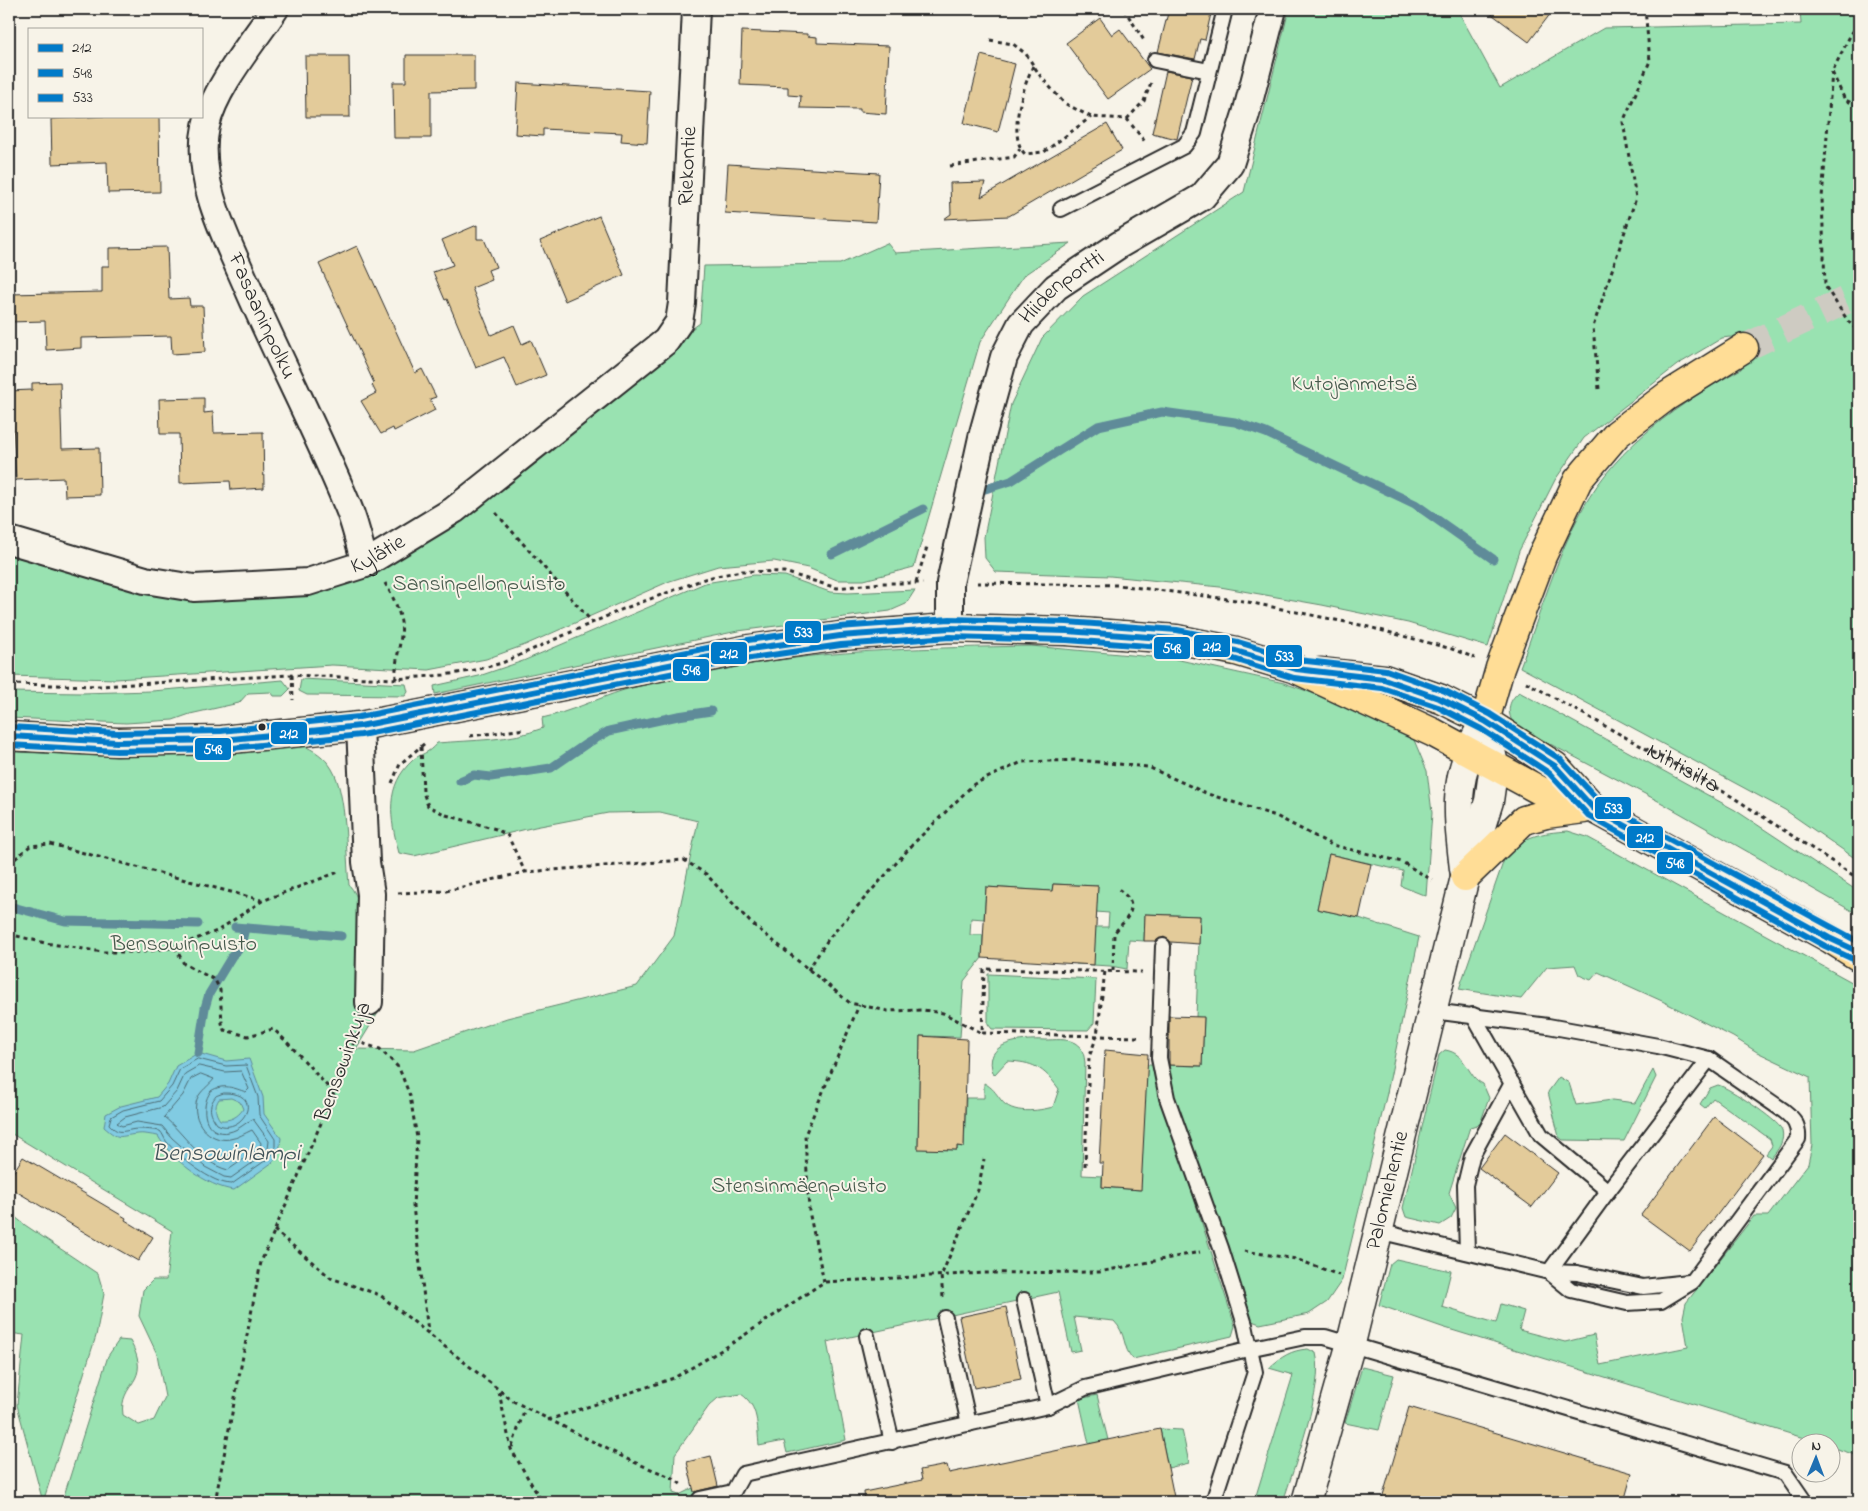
<svg xmlns="http://www.w3.org/2000/svg" width="1868" height="1511" viewBox="0 0 1868 1511" font-family="'Indie Flower',sans-serif">
<rect width="100%" height="100%" fill="#f7f3e8"/>
<filter id="ink" filterUnits="userSpaceOnUse"><feTurbulence type="fractalNoise" baseFrequency=".02" numOctaves="2"/><feDisplacementMap in="SourceGraphic" scale="10" xChannelSelector="R" yChannelSelector="G"/><feConvolveMatrix kernelMatrix="1 2 1 2 8 2 1 2 1" color-interpolation-filters="sRGB"/></filter>
<g filter="url(#ink)">
<!-- green -->
<g fill="#99e2b1" stroke="#62866e">
<path d="M1289,9H1457L1500,88L1604,28L1801,24L1800,9H1859V861L1785,810L1520,667C1540,615 1556,557 1583,508C1618,445 1680,403 1741,369L1745,356L1738,339L1730,337L1722,338L1677,365L1584,438L1555,480L1519,551L1488,647L1408,623L1322,605L1220,587L1110,576L996,572L985,558L984,537L1011,404L1042,338L1083,296L1244,192Z"/>
<path d="M887,243L895,253L1071,243L1024,275L980,342L914,567L864,580H837L808,568L774,561L718,566L670,581L525,645L486,659L429,670L332,665L116,679L9,676V545L125,585L360,576L620,380L700,323L704,266L840,264Z"/>
<path d="M754,575L785,576L830,592L848,593L915,590L906,604L890,611L738,631L435,694L434,686L479,676L523,661L705,583Z"/>
<path d="M1031,646L1175,659L1284,683L1352,707L1414,740L1427,771L1432,813L1426,896L1401,886L1403,871L1329,854L1317,909L1359,918L1419,937L1387,1093L1342,1280L1327,1302L1309,1314L1260,1324L1252,1321C1220,1238 1186,1152 1167,1065L1202,1066L1204,1018L1196,1017L1200,916L1145,914L1144,941L1129,940L1127,969L1110,966L1076,964L1077,956L1096,927H1108L1109,913L1096,912L1098,886L1053,884L1052,891L986,887L984,919L971,918L970,935H983L982,958L964,981L960,1037L920,1036L918,1148L957,1150V1146L964,1147L966,1098H984V1083C993,1088 995,1092 1001,1100C1012,1115 1038,1111 1053,1107L1059,1089C1043,1067 1033,1062 1007,1061L994,1075C980,1041 1022,1039 1045,1040C1055,1040 1066,1038 1075,1043C1083,1048 1084,1055 1085,1063L1082,1175L1102,1176V1187L1140,1190L1147,1065H1157L1171,1127L1235,1326L1232,1336L1133,1359C1122,1348 1127,1334 1114,1321L1074,1317L1081,1350L1071,1352L1058,1292L827,1342L846,1440L787,1453L784,1441L759,1446C757,1426 759,1406 741,1394L718,1398L709,1406L675,1454L673,1493L679,1495L693,1488L701,1502H62L108,1356L119,1340L130,1341C154,1384 118,1381 123,1415L139,1425L154,1420L165,1397L157,1354L139,1316L143,1290L153,1280H166L172,1231L12,1134L9,1130V752L149,756L302,745C314,750 325,757 332,769C347,794 346,854 349,885C369,905 367,973 369,1002L381,1008L356,1049L414,1050L507,1018L637,986L674,936L698,821L660,812L608,813L535,827L414,856L399,853C390,819 384,786 413,760C421,753 427,755 437,743C473,740 510,741 543,728L542,718C570,712 596,699 624,690C660,680 699,674 735,667C833,649 932,648 1031,646Z"/>
<path d="M301,679L406,684L408,692L405,696L307,695L299,691Z"/>
<path d="M283,680L290,689L283,696H274L271,692L248,693L239,703L190,714L173,720L126,723L9,718V692L82,693L152,691Z"/>
<path d="M1519,692L1735,810L1859,892V915L1662,803L1514,725C1507,713 1507,702 1519,692Z"/>
<path d="M1568,831L1587,837L1859,986V1456L1831,1447L1830,1444L1820,1443L1442,1327L1379,1305L1390,1264L1396,1259L1451,1271L1442,1307L1496,1323L1501,1304L1524,1311L1519,1330L1565,1342L1594,1335L1600,1365L1688,1347L1683,1317L1686,1303L1754,1216H1768L1808,1164L1812,1145L1810,1077L1757,1052L1733,1037L1662,1001L1598,972L1591,980L1579,975L1575,965L1547,967L1521,999L1459,989L1506,854C1527,835 1540,833 1568,831Z"/>
<path d="M988,974L1096,979L1094,1023L1088,1030L992,1029L988,1024Z"/>
<path d="M1445,1050C1467,1053 1467,1077 1483,1084L1489,1098L1480,1124L1470,1127L1449,1193L1456,1208L1451,1218L1440,1225L1406,1217L1403,1208L1439,1055Z"/>
<path d="M1653,1070L1656,1077L1624,1141L1563,1140L1559,1137L1548,1092L1559,1077L1569,1083L1576,1105L1612,1100L1635,1103Z"/>
<path d="M1718,1085C1728,1087 1778,1120 1782,1130C1785,1141 1778,1150 1771,1158L1766,1154L1772,1146L1770,1139L1713,1098L1705,1108L1700,1104L1710,1088Z"/>
<path d="M9,1212L25,1225L98,1274L104,1294L96,1336L43,1502L17,1405L24,1335L9,1333Z"/>
<path d="M1308,1349L1316,1353C1325,1385 1294,1467 1283,1502H1254L1293,1375L1269,1368C1281,1357 1291,1350 1308,1349Z"/>
<path d="M1362,1367L1394,1375L1379,1430L1345,1423Z"/>
<path d="M1097,1395L1108,1440L1089,1444L1079,1399Z"/>
<path d="M1160,1429L1182,1430L1189,1463L1168,1468Z"/>
</g>
<!-- water -->
<path fill="#81cbe2" stroke="#5f8b99" fill-rule="evenodd" d="M198,1053L226,1061L249,1059L263,1097L264,1114L281,1138L279,1153L273,1162L234,1190C207,1187 171,1159 158,1136C151,1135 143,1133 137,1134C118,1136 120,1141 104,1127L106,1114L121,1106L157,1097L168,1084L176,1066ZM231,1098L240,1102L243,1109C238,1117 230,1121 220,1120C215,1113 214,1107 219,1099Z"/>
<g fill="none" stroke-linecap="round" stroke-linejoin="round">
<!-- shore -->
<g stroke="#4d6b74" stroke-width="1">
<path d="M198,1059L226,1066L246,1065L258,1097L259,1115L275,1139V1151L269,1158L232,1184C212,1184 179,1157 166,1141C164,1138 163,1134 160,1131C153,1130 146,1129 139,1129C125,1129 120,1137 109,1124L111,1117L123,1110L159,1101L172,1086L180,1069Z"/>
<path d="M199,1066L225,1072L241,1071L249,1089L246,1092C234,1088 223,1083 211,1091C199,1107 204,1137 229,1132C239,1130 246,1122 253,1119L269,1141L268,1149L265,1154L231,1178L224,1177L205,1167L172,1138L162,1126L137,1122L122,1126L117,1123L125,1117L163,1107L177,1091L185,1074Z"/>
<path d="M201,1074L214,1079C209,1086 201,1090 197,1099C190,1120 209,1143 230,1139C238,1138 245,1133 252,1130L261,1143L260,1148L228,1170C200,1163 184,1133 164,1117L183,1095L191,1079Z"/>
<path d="M224,1093C268,1092 241,1137 217,1124C209,1113 208,1106 216,1096Z"/>
</g>
<!-- stream -->
<g stroke="#5f8b99" stroke-width="9">
<path d="M982,490L1011,481L1098,426L1162,412L1235,422L1266,433L1415,504L1493,559"/>
<path d="M832,554L923,509"/>
<path d="M460,781L474,775L491,777L551,768L586,744L609,731L678,716L711,711"/>
<path d="M9,906L65,921L198,924"/>
<path d="M235,927L341,936"/>
<path d="M198,1053L205,1008L209,994L232,956L241,946L245,928"/>
</g>
</g>
<!-- building -->
<g fill="#e3cb9a" stroke="#2b2b2b">
<path d="M1169,9H1212L1205,40L1200,39L1195,59L1158,52Z"/>
<path d="M1485,9H1554L1529,42Z"/>
<path d="M1100,18L1112,35L1120,29L1150,69L1108,99L1066,43Z"/>
<path d="M742,31L807,34V36L817,37V43L889,46L886,114L860,112V109L800,108L801,96L788,95V87L740,85Z"/>
<path d="M406,55H474V90L431,91V138H394L393,82H406Z"/>
<path d="M981,55L1015,64L998,132L964,123Z"/>
<path d="M305,56H349L350,117H306Z"/>
<path d="M1166,71L1192,76L1177,139L1152,133Z"/>
<path d="M518,83L650,91L647,143L621,141L622,133L543,129V136L515,134Z"/>
<path d="M106,116H159L160,192L108,193L107,162L52,164L51,119Z"/>
<path d="M1107,124L1122,150L1009,216L944,219L951,214L950,183L985,182L981,197Z"/>
<path d="M728,164L879,173L876,222L725,213Z"/>
<path d="M599,216L624,275L565,301L540,241Z"/>
<path d="M477,225V239H484L496,267L488,270L492,280L472,288L491,335L514,325L522,344L531,340L546,375L517,387L504,357L476,368L447,299L445,300L433,272L453,265L442,240Z"/>
<path d="M357,246L415,373L422,369L436,397L430,399L435,410L394,431L393,428L381,434L361,401L376,393L372,385L374,383L319,264Z"/>
<path d="M167,247L169,299L189,298L190,306H203L205,352L172,354L171,336L81,338V348L46,350L45,321L9,322V294L102,292V266H109V248Z"/>
<path d="M60,382L62,449L99,448L100,495L65,496L64,478L16,480L13,425L9,426V391L32,390V383Z"/>
<path d="M204,398V413L213,412L214,433L263,432L264,488L231,490L230,481L180,483L179,434H160L159,399Z"/>
<path d="M1329,854L1371,864L1359,918L1317,909Z"/>
<path d="M1053,884L1098,886L1094,965L982,958L986,887L1052,891Z"/>
<path d="M1145,914L1200,916L1199,944L1171,942L1164,937L1156,941H1144Z"/>
<path d="M1169,1016L1204,1017L1202,1066L1169,1065Z"/>
<path d="M920,1036L967,1039L964,1147L957,1146V1150L918,1149Z"/>
<path d="M1105,1050L1148,1054L1141,1190L1102,1187L1103,1163H1099Z"/>
<path d="M1714,1117L1763,1154L1690,1251L1641,1215Z"/>
<path d="M1505,1133L1558,1173L1532,1207L1479,1168Z"/>
<path d="M23,1157L126,1218L125,1220L153,1237L138,1261L110,1245L109,1247L9,1187V1179Z"/>
<path d="M1006,1307L1021,1379L974,1388L959,1317Z"/>
<path d="M1409,1407L1632,1473L1624,1502H1381Z"/>
<path d="M1160,1429L1175,1502H865L864,1492L922,1480L920,1470L947,1465L949,1473Z"/>
<path d="M711,1456L718,1486L694,1492L687,1462Z"/>
</g>
<g fill="none" stroke-linecap="round" stroke-linejoin="round">
<!-- trunk-tunnel -->
<path stroke="#cecbc2" stroke-width="28" stroke-dasharray="28 14" stroke-linecap="butt" d="M1744,348L1859,294"/>
<defs>
<g id="service">
<path d="M1155,60L1209,71"/>
<path d="M1061,209L1184,146L1194,133L1225,9"/>
<path d="M1163,946L1159,1058L1167,1098L1221,1248L1245,1325L1255,1372L1213,1502"/>
<path d="M1433,1011L1548,1026L1658,1046L1709,1059L1784,1111C1794,1119 1799,1125 1798,1139L1692,1282L1661,1301L1627,1303L1571,1290L1549,1272"/>
<path d="M1473,1015L1541,1135L1608,1191"/>
<path d="M1378,1231L1549,1272L1577,1273L1643,1287L1689,1282"/>
<path d="M1467,1252L1465,1185L1472,1156L1512,1083"/>
<path d="M1549,1272L1608,1191L1709,1059"/>
<path d="M1024,1300L1048,1406"/>
<path d="M945,1318L969,1424"/>
<path d="M867,1336L892,1442"/>
<path d="M700,1499L733,1492L743,1474L1048,1406L1085,1388L1248,1349L1305,1337H1325L1785,1473L1805,1502"/>
</g>
<g id="minor">
<path id="s2" d="M275,9C253,42 214,88 206,126C194,182 230,245 251,295C282,365 317,432 346,502C355,521 359,543 365,564"/>
<path id="s3" d="M9,540L145,580L194,588L308,582L365,564L454,510L666,341L679,322L682,303L696,9"/>
<path id="s4" d="M950,628V583L983,433L1004,357L1021,324L1056,287L1119,245L1202,197L1230,164L1246,114L1273,9"/>
<path d="M360,726L366,862L371,894L369,1002"/>
</g>
<g id="tertiary">
<path d="M1464,869C1458,816 1452,779 1479,731"/>
<path id="s5" d="M1306,1502L1351,1343L1465,877L1489,801L1494,765L1485,721"/>
</g>
<g id="primary">
<path d="M1320,672L1384,679L1441,699L1485,721L1555,766L1592,807"/>
<path d="M9,736L117,742L222,740L360,726L750,649L840,636L950,628L1067,631L1176,639L1236,651L1296,669L1434,733L1541,791L1593,808L1829,938L1859,957"/>
<path d="M1465,877L1524,820L1546,814L1584,809"/>
</g>
<path id="trunk" d="M1485,721L1500,668L1542,556L1578,480L1617,434L1667,396L1744,348"/>
</defs>
<!-- service casing -->
<use href="#service" stroke="#2b2b2b" stroke-width="18"/>
<!-- minor casing -->
<use href="#minor" stroke="#2b2b2b" stroke-width="30"/>
<!-- tertiary casing -->
<use href="#tertiary" stroke="#2b2b2b" stroke-width="31"/>
<!-- primary casing -->
<use href="#primary" stroke="#2b2b2b" stroke-width="31"/>
<!-- trunk casing -->
<use href="#trunk" stroke="#2b2b2b" stroke-width="31"/>
<!-- path -->
<g stroke="#2b2b2b" stroke-width="3" stroke-dasharray="4 4" stroke-linecap="butt">
<path d="M1124,9L1145,42"/>
<path d="M1859,24L1851,34L1832,72L1845,100L1859,106"/>
<path d="M990,40L1013,44L1026,54L1041,77L1064,103L1091,117L1127,119L1146,143"/>
<path d="M1033,66C1023,87 1007,136 1025,154L1044,152L1091,117"/>
<path d="M1832,72L1822,198L1825,286L1848,321L1859,332"/>
<path d="M1127,119L1144,101L1152,80"/>
<path d="M950,166L1014,157L1020,149"/>
<path d="M1599,389L1593,327L1636,198L1623,122L1650,61L1645,9"/>
<path d="M496,513L592,622"/>
<path d="M916,582L927,547"/>
<path d="M385,583C394,599 404,617 401,636C399,652 395,661 396,679"/>
<path d="M977,583L1118,585L1243,601L1365,626L1452,649L1475,658"/>
<path d="M292,675L293,700"/>
<path id="s1" d="M1526,682L1731,796L1859,879"/>
<path d="M9,684L100,686L289,675L396,679L444,675L471,671L502,663L623,609L707,578L741,571L784,572L837,588L881,583H923"/>
<path d="M470,736L525,729"/>
<path d="M421,747L423,792L428,806L446,815L496,829L508,836L525,872"/>
<path d="M392,783L400,764L425,743"/>
<path d="M9,864L30,846L50,844L261,900"/>
<path d="M398,893L446,891L525,872L684,860L706,874L750,922L850,1003L888,1011L923,1010L943,1013L982,1033"/>
<path d="M9,934L45,943L103,952H143L175,947L217,931L262,901L341,871"/>
<path d="M175,947L184,964L215,980L220,990L222,1023L224,1030L248,1036L273,1029C295,1048 313,1072 334,1093"/>
<path d="M808,970L829,938L915,842L974,784L1022,762L1078,760L1148,767L1208,794L1276,816L1332,845L1402,862L1432,880"/>
<path d="M1113,971L1114,933C1129,916 1142,906 1117,888"/>
<path d="M1138,1037L982,1033L984,969L1142,972"/>
<path d="M355,1041L380,1049L399,1068L410,1096L417,1138L413,1206L428,1332"/>
<path d="M1085,1166L1089,1057L1097,1036L1105,971"/>
<path d="M274,1230L331,1278L380,1295L513,1401L629,1460L673,1478L683,1486"/>
<path d="M1244,1251L1296,1259L1339,1275"/>
<path d="M824,1282L809,1211L805,1135L859,1005"/>
<path d="M943,1297L941,1276L978,1190L984,1159"/>
<path d="M499,1392L511,1449L542,1502"/>
<path d="M548,1420L674,1378L725,1348L824,1282L984,1273L1099,1272L1200,1252"/>
<path d="M512,1447L525,1408"/>
<path d="M215,1502L261,1262L334,1093L360,1026"/>
</g>
<!-- service -->
<use href="#service" stroke="#f7f3e8" stroke-width="14"/>
<!-- minor -->
<use href="#minor" stroke="#f7f3e8" stroke-width="26"/>
<!-- tertiary -->
<use href="#tertiary" stroke="#f7f3e8" stroke-width="28"/>
<!-- primary -->
<use href="#primary" stroke="#ffdd96" stroke-width="28"/>
<!-- trunk -->
<use href="#trunk" stroke="#ffdd96" stroke-width="28"/>
<defs>
<path id="bus-1" d="M9,736L117,742L222,740L360,726L750,649L840,636L950,628L1067,631L1176,639L1236,651L1296,669L1384,679L1441,699L1485,721L1555,766L1593,808L1829,938L1859,952"/>
<path id="bus-2" d="M9,745L117,751L222,749L361,735L751,658L841,645L950,637L1067,640L1175,648L1234,659L1294,678L1382,688L1438,707L1481,729L1549,773L1589,816L1825,946L1855,960"/>
<path id="bus-3" d="M9,727L117,733L221,731L359,717L748,640L839,627L950,619L1067,622L1177,630L1238,642L1298,660L1386,670L1445,691L1490,714L1560,759L1599,801L1859,942"/>
</defs>
<!-- bus-1 casing -->
<use href="#bus-1" stroke="#f7f3e8" stroke-width="10"/>
<!-- bus-2 casing -->
<use href="#bus-2" stroke="#f7f3e8" stroke-width="10"/>
<!-- bus-3 casing -->
<use href="#bus-3" stroke="#f7f3e8" stroke-width="10"/>
<!-- bus-1 -->
<use href="#bus-1" stroke="#007ac9" stroke-width="6"/>
<!-- bus-2 -->
<use href="#bus-2" stroke="#007ac9" stroke-width="6"/>
<!-- bus-3 -->
<use href="#bus-3" stroke="#007ac9" stroke-width="6"/>
</g>
</g>
<!-- markers -->
<circle fill="#2b2b2b" stroke="#f7f3e8" stroke-width="2" cx="262" cy="727" r="4.5"/>
<g text-anchor="middle" dominant-baseline="central" stroke-width="4" stroke-linejoin="round" paint-order="stroke">
<!-- street labels -->
<g font-size="22" fill="#2b2b2b" stroke="#f7f3e8">
<text stroke="none"><textPath href="#s3" startOffset="920">Riekontie</textPath></text>
<text stroke="none"><textPath href="#s4" startOffset="370">Hiidenportti</textPath></text>
<text stroke="none"><textPath href="#s2" startOffset="338">Fasaaninpolku</textPath></text>
<text stroke="none"><textPath href="#s3" startOffset="381">Kylätie</textPath></text>
<text stroke="none"><textPath href="#s1" startOffset="179">Nihtisilta</textPath></text>
<text transform="translate(344 1062) rotate(-70)">Bensowinkuja</text>
<text stroke="none"><textPath href="#s5" startOffset="322">Palomiehentie</textPath></text>
</g>
<!-- park labels -->
<g font-size="22" fill="#46594c" stroke="#f7f3e8">
<text x="1354" y="385">Kutojanmetsä</text>
<text x="479" y="585">Sansinpellonpuisto</text>
<text x="184" y="945">Bensowinpuisto</text>
<text x="799" y="1187">Stensinmäenpuisto</text>
</g>
<!-- water labels -->
<g font-size="24" font-style="italic" fill="#405359" stroke="#f7f3e8">
<text x="226" y="1154">Bensowinlampi</text>
</g>
</g>
<g stroke="#f7f3e8" stroke-width="2">
<rect x="784" y="620" width="38" height="24" rx="5" fill="#007ac9"/>
<rect x="1193" y="634" width="38" height="24" rx="5" fill="#007ac9"/>
<rect x="1153" y="636" width="38" height="24" rx="5" fill="#007ac9"/>
<rect x="710" y="641" width="38" height="24" rx="5" fill="#007ac9"/>
<rect x="1265" y="644" width="38" height="24" rx="5" fill="#007ac9"/>
<rect x="672" y="658" width="38" height="24" rx="5" fill="#007ac9"/>
<rect x="270" y="721" width="38" height="24" rx="5" fill="#007ac9"/>
<rect x="194" y="737" width="38" height="24" rx="5" fill="#007ac9"/>
<rect x="1594" y="796" width="38" height="24" rx="5" fill="#007ac9"/>
<rect x="1626" y="825" width="38" height="24" rx="5" fill="#007ac9"/>
<rect x="1656" y="851" width="38" height="24" rx="5" fill="#007ac9"/>
</g>
<g font-size="14" text-anchor="middle" font-weight="bold" fill="#fff">
<text x="803" y="637">533</text>
<text x="1212" y="651">212</text>
<text x="1172" y="653">548</text>
<text x="729" y="658">212</text>
<text x="1284" y="661">533</text>
<text x="691" y="675">548</text>
<text x="289" y="738">212</text>
<text x="213" y="754">548</text>
<text x="1613" y="813">533</text>
<text x="1645" y="842">212</text>
<text x="1675" y="868">548</text>
</g>
<!-- margin -->
<rect width="1868" height="1511" fill="none" stroke="#f7f3e8" stroke-width="30"/>
<rect x="15" y="15" width="1838" height="1481" fill="none" stroke="#2b2b2b" stroke-width="2" filter="url(#ink)"/>
<!-- legend -->
<rect x="28" y="28" width="175" height="90" fill="#f7f3e8" stroke="#a5a39c"/>
<rect x="38" y="44" width="25" height="8" fill="#007ac9" stroke="#a5a39c"/>
<text x="72" y="52" font-size="15" fill="#2b2b2b">212</text>
<rect x="38" y="69" width="25" height="8" fill="#007ac9" stroke="#a5a39c"/>
<text x="72" y="78" font-size="15" fill="#2b2b2b">548</text>
<rect x="38" y="94" width="25" height="8" fill="#007ac9" stroke="#a5a39c"/>
<text x="72" y="102" font-size="15" fill="#2b2b2b">533</text>
<!-- north arrow -->
<g transform="translate(1816 1458) rotate(1)"><circle r="24" fill="#f7f3e8" stroke="#a5a39c"/>
<path d="M0-4L9 19L0 12L-9 19Z" fill="#1f6fb2"/>
<text y="-8" font-size="14" font-weight="bold" text-anchor="middle" fill="#2b2b2b">N</text>
</g>
</svg>
